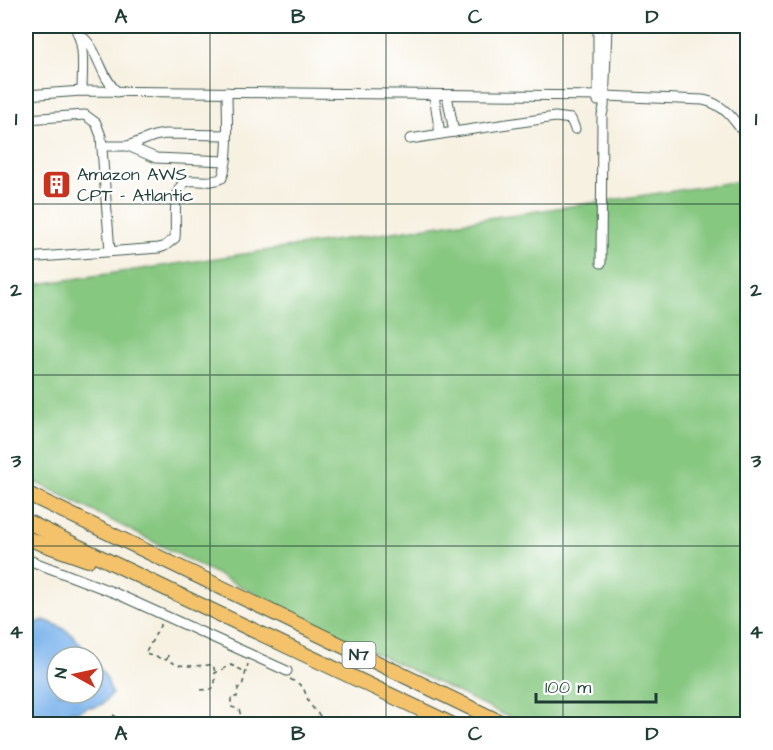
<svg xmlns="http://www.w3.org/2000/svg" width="773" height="750" viewBox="0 0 773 750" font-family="'Architects Daughter',sans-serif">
<rect width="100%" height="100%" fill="#fff"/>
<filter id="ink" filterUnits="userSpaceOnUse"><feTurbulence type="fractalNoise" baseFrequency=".0167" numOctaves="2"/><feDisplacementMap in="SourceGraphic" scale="12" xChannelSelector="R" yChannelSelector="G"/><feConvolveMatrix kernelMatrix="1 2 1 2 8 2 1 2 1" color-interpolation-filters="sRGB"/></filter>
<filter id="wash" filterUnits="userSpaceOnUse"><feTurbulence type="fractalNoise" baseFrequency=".008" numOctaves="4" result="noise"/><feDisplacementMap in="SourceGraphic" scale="24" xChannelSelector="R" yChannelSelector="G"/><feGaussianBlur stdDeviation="1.35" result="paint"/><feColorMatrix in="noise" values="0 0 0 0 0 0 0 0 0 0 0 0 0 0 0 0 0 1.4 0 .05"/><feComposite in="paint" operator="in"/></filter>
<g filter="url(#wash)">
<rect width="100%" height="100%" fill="#f7f1e2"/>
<!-- green -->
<path fill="#87c881" stroke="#53825a" stroke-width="1.5" d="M747,180V724H523L301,617L26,477V286Z"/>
<!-- water -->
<path fill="#7db4ec" stroke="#4e7890" stroke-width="1.5" d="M44,620C69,629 75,635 89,657H57V693H93V658L107,679L112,694L102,704L92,708L90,706L78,712L72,711L50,724H26V628L32,624Z"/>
</g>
<g filter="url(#ink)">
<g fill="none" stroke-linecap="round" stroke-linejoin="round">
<defs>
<g id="minor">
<path d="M74,26C86,45 82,69 82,91"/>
<path d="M598,26V101"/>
<path d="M79,34C99,48 99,75 117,92"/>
<path d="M26,95L82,91L605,96L703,100C725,104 735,121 748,139"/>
<path d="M434,95L440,134"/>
<path d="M26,119L85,115L96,123L101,136L110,251"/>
<path d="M454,132L555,117L571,119L575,129"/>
<path d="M410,139L454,132L447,95"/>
<path d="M102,146H128L154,136L165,134L226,135"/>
<path d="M128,146L156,158L226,161"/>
<path d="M26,258L159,248L165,246L175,238C177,224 170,184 189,181C200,180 211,184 222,178C230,160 227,114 227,92"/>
<path d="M601,263L602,115L604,107L607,26"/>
<path d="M26,559L115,593L287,671"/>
</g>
<g id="highway">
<path d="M26,493L504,724"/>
<path d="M26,521C166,590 309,656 451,724"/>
<path d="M26,538L88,560"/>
</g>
</defs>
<!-- minor casing -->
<use href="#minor" stroke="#3f584e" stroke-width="11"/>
<!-- highway casing -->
<use href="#highway" stroke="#3f584e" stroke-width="16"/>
<!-- path -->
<g stroke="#3f584e" stroke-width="1.5" stroke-dasharray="4.5 4.5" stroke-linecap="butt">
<path d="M161,624L145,654L167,660"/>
<path d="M168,655L167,660L178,665L189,666L213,665L215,672"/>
<path d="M290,679C304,686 303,687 308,700C312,709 323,720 331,724"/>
<path d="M201,690L212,689L215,686V673L231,665L246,672"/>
<path d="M113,715L128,724"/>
<path d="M227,719H230V724"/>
<path d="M230,721L242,720L239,709L231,707V697H237L238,688L242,686L248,664"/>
</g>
<!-- minor -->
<use href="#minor" stroke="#fff" stroke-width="9"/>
<!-- highway -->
<use href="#highway" stroke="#f3c26a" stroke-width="14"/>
</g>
</g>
<!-- grid -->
<path fill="none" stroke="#1f3d34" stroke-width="1.5" stroke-opacity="0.55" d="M210,26V724M386,26V724M563,26V724M26,204H748M26,375H748M26,546H748"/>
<!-- icons -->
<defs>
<symbol id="building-square" viewBox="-11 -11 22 22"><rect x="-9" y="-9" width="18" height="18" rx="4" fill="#c8321e" stroke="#fff"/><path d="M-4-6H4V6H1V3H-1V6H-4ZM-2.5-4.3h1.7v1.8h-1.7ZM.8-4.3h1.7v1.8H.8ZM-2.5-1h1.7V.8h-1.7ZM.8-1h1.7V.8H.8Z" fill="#fff"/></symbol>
</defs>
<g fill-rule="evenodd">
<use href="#building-square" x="40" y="168" width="33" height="33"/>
</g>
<g text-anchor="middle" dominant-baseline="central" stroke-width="4.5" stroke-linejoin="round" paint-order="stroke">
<!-- shield labels -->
<rect fill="#fff" stroke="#627771" stroke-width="1.5" x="342.5" y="642" width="33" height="26" rx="4.5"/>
<g font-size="16" font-weight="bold" fill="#1f3d34">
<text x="359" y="655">N7</text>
</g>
<!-- poi labels -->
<g font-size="18" fill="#1f3d34" stroke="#fff" text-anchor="start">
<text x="77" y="174">Amazon AWS<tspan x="77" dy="21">CPT - Atlantic</tspan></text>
</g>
</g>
<!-- margin -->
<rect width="773" height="750" fill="none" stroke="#fff" stroke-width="66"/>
<!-- north arrow -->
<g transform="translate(75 675) rotate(278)"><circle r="28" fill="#ffffff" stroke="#a5b1ae" stroke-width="1.5"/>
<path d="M0-4.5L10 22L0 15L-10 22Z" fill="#c8321e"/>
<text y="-9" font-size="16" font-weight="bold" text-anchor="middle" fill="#1f3d34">N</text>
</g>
<!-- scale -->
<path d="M536 693v9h120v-9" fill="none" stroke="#1f3d34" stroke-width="3"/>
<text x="545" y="693" font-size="18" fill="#1f3d34" stroke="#ffffff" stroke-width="4.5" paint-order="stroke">100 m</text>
<rect x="33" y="33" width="707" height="684" fill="none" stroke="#1f3d34" stroke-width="2"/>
<g font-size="20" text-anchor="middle" font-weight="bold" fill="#1f3d34">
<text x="121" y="23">A</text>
<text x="298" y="23">B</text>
<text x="475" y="23">C</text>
<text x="652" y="23">D</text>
<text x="16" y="125">1</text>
<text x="756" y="125">1</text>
<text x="16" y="296">2</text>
<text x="756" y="296">2</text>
<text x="16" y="467">3</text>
<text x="756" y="467">3</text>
<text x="16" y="638">4</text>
<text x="756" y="638">4</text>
<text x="121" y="740">A</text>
<text x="298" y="740">B</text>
<text x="475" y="740">C</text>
<text x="652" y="740">D</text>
</g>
</svg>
